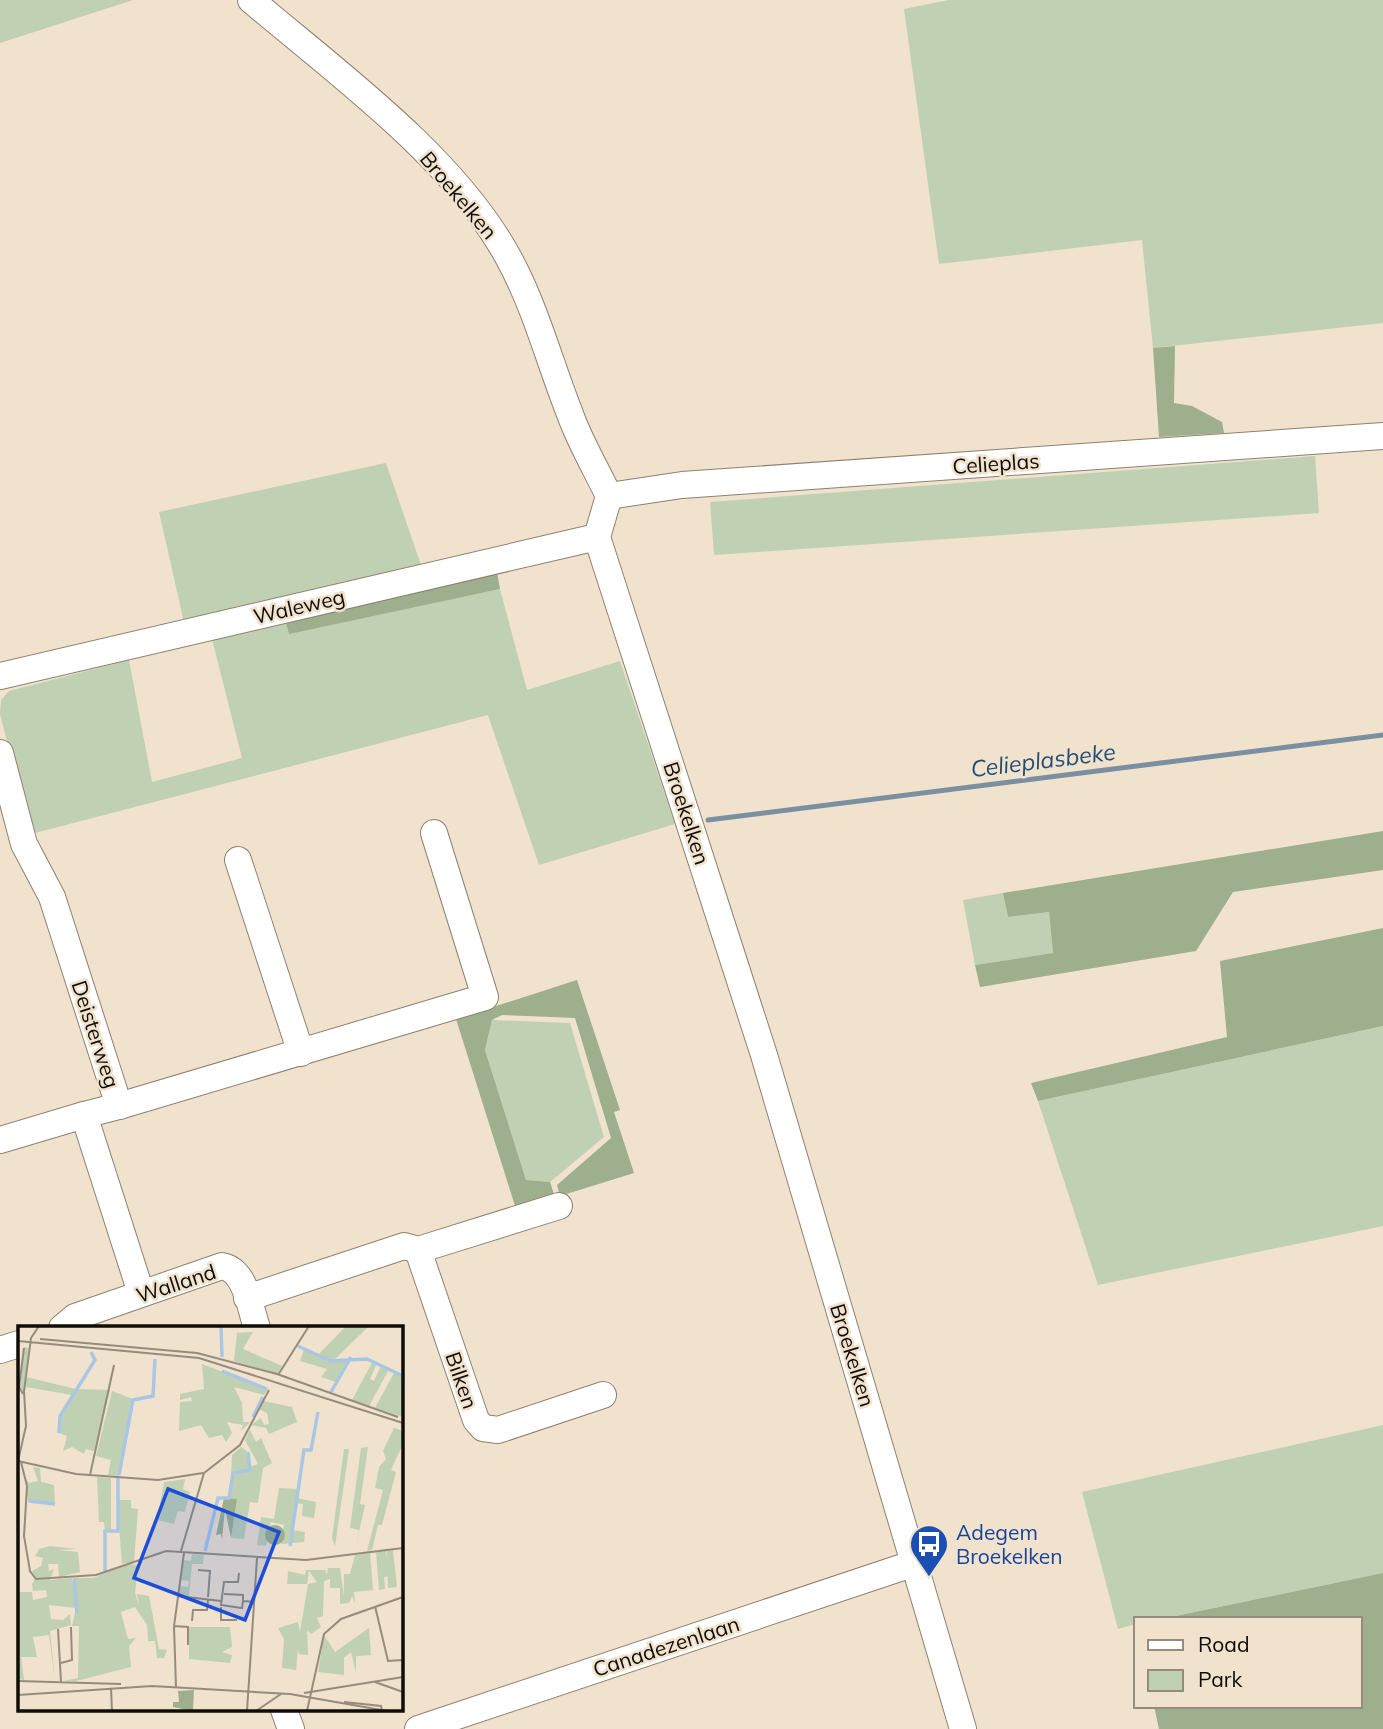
<svg xmlns="http://www.w3.org/2000/svg" width="1383" height="1729" viewBox="0 0 1383 1729" font-family="Mulish,sans-serif">
<rect width="100%" height="100%" fill="#f0e2cd"/>
<!-- green -->
<g fill="#c0d0b2">
<path d="M0,0H133L0,43Z"/>
<path d="M949,0H1383V323L1153,348L1142,240L939,264L904,9Z"/>
<path d="M1315,456L1319,513L714,555L710,502Z"/>
<path d="M386,463L422,568L184,622L159,512Z"/>
<path d="M500,589L527,690L620,661L675,824L539,865L488,715L31,834L0,714L1,700L9,691L129,660L152,782L242,758L212,639L285,620L289,633Z"/>
<path d="M1003,893L1008,917L1049,912L1053,953L975,965L963,900Z"/>
<path d="M492,1020L570,1023L604,1137L550,1182L526,1180L485,1050Z"/>
<path d="M1383,1026V1226L1098,1285L1038,1101Z"/>
<path d="M1383,1425V1573L1161,1619H1136V1624L1118,1629L1082,1492Z"/>
</g>
<!-- forest -->
<g fill="#9daf8c">
<path d="M1175,346L1174,403L1192,406L1222,422L1224,433L1159,437L1153,348Z"/>
<path d="M497,572L500,589L289,634L285,620Z"/>
<path d="M1383,831V870L1233,892L1196,951L980,987L975,965L1053,953L1049,912L1008,917L1003,893Z"/>
<path d="M1383,928V1026L1038,1101L1031,1083L1227,1037L1220,961Z"/>
<path d="M577,980L620,1110L614,1112L634,1173L560,1196L557,1185L611,1138L575,1018L502,1015L492,1020L485,1050L526,1180L550,1182L555,1197L516,1209L456,1019Z"/>
<path d="M1383,1573V1729H1159L1154,1706H1360V1619H1161Z"/>
</g>
<g fill="none" stroke-linecap="round" stroke-linejoin="round">
<!-- stream -->
<path stroke="#7b8fa2" stroke-width="5" d="M708,820L1383,735"/>
<defs>
<g id="minor">
<path d="M251,0C337,73 452,156 507,255C535,305 549,361 570,414C580,442 596,469 609,496L597,537L764,1055L963,1729"/>
<path d="M609,496L682,485L1383,436"/>
<path d="M0,676L597,537"/>
<path d="M0,753L24,844L52,897L119,1106L84,1115L141,1293"/>
<path d="M238,860L301,1053"/>
<path d="M119,1106L485,997L434,833"/>
<path d="M0,1140L84,1115"/>
<path d="M418,1250L559,1206"/>
<path d="M247,1298L404,1246L418,1250L476,1420L483,1428L498,1430L603,1395"/>
<path d="M62,1328L75,1317L222,1266C246,1270 250,1308 257,1328"/>
<path d="M0,1350L19,1344"/>
<path d="M284,1710L291,1729"/>
<path d="M418,1729L915,1563"/>
</g>
</defs>
<!-- minor casing -->
<use href="#minor" stroke="#8e816f" stroke-width="28"/>
<!-- minor -->
<use href="#minor" stroke="#fff" stroke-width="26"/>
</g>
<!-- icons -->
<defs>
<symbol id="bus-pin" viewBox="-11 -11 22 30"><path d="M0 17L-7.5 6A9.5 9.5 0 1 1 7.5 6Z" fill="#1a4fb4" stroke="#f0e2cd"/><path d="M-5-6H5V4H4V6H2V4H-2V6H-4V4H-5ZM-3.5-4V0h7V-4ZM-3.5 1.2v1.5H-2V1.2ZM2 1.2v1.5H3.5V1.2Z" fill="#fff"/></symbol>
</defs>
<g fill-rule="evenodd">
<use href="#bus-pin" x="907" y="1522" width="44" height="60"/>
</g>
<g text-anchor="middle" dominant-baseline="central" stroke-width="5" stroke-linejoin="round" paint-order="stroke">
<!-- street labels -->
<g font-size="21" fill="#100c06" stroke="#f0e2cd">
<text transform="translate(459 195) rotate(50)">Broekelken</text>
<text transform="translate(996 463) rotate(-4)">Celieplas</text>
<text transform="translate(299 606) rotate(-13)">Waleweg</text>
<text transform="translate(687 813) rotate(72)">Broekelken</text>
<text transform="translate(96 1034) rotate(72)">Deisterweg</text>
<text transform="translate(176 1283) rotate(-18)">Walland</text>
<text transform="translate(853 1355) rotate(73)">Broekelken</text>
<text transform="translate(462 1380) rotate(71)">Bilken</text>
<text transform="translate(666 1646) rotate(-18)">Canadezenlaan</text>
</g>
<!-- transit labels -->
<g font-size="21" fill="#164399" stroke="#f0e2cd" text-anchor="start">
<text x="956" y="1532">Adegem<tspan x="956" dy="24">Broekelken</tspan></text>
</g>
<!-- water labels -->
<g font-size="23" font-style="italic" fill="#224e76" stroke="#f0e2cd">
<text transform="translate(1043 760) rotate(-7)">Celieplasbeke</text>
</g>
</g>
<!-- overview -->
<g transform="translate(18 1326)">
<rect width="385" height="385" fill="#f0e2cd"/>
<path d="M328,0H351L316,34L333,32L318,56L303,51L309,43L282,35L286,24L301,28ZM235,6L225,23L264,40L259,48L216,35L219,7ZM6,21L11,22L8,51L58,63L92,64L76,125L68,123L66,128L54,121L45,125L49,110L41,107L43,90L54,69L8,61L6,68L2,60ZM355,35L359,37L352,53L356,55L363,40L370,45L351,80L334,74ZM184,38L250,63L246,69L216,61L224,77L225,96H232L223,105L225,99L209,96L214,107L208,116L204,109L191,112L183,99L161,105L162,76L174,75L173,71L162,74V68L186,63ZM376,47L385,50V91L357,82ZM94,65L115,73L101,150L90,149L93,134L78,130ZM246,75L274,81L279,96L251,108L248,102L233,99L243,92L246,99L251,98L249,87L241,83ZM376,102L385,105V118L373,144L378,146L364,199H360L354,224L349,225L365,164L357,162L361,141L368,133L365,125ZM232,104L238,116L243,112L254,137L245,142L240,177L232,176L226,213L213,212L219,173H212L214,129L223,121L229,125L231,141L240,138L227,114ZM350,121L342,178L347,179L338,220L341,204L332,202L343,122ZM326,123H331L317,220L314,212ZM15,141L22,142L23,156L36,159L37,178L10,176L7,151L11,157L20,155ZM79,151L93,152V205H87L86,196H81ZM167,153L165,163L172,166L167,186L160,185L156,198L139,194L146,156ZM261,162L280,163L279,172L298,176L296,192L284,190L285,178L279,177L274,204L287,206L286,216L263,218L266,199L253,196L248,220L239,219L243,191L256,193ZM99,174H113V182L120,183L116,236L104,238ZM32,220L59,223L40,224L60,226L62,246L41,251L40,238H30L31,245L36,243L32,254L54,252L55,261V252H75L110,238L120,239L117,267L121,279L119,268L131,270L141,323L149,324L146,332H139L137,315H130L129,299L117,281L103,286L110,313L118,312L111,320L113,341L58,355H45L60,352L61,300H54L58,282L31,279L33,293L45,294L52,288L53,299L32,305L37,354L31,309L15,311L19,331H3L6,354L0,353L1,266H14L15,274L29,271L28,264L15,265L14,258L17,253L31,254L18,252L14,245L23,240L25,232L17,230L21,223ZM368,224L371,250L366,251L367,263L361,264L358,226ZM375,224L379,261L370,262L369,225ZM352,227L355,264L336,266L337,277L334,270L331,277L322,278V262H312V253L306,255L305,290L299,292L303,301L293,308L289,304L290,329L281,328L280,322L278,344L264,342L266,313L260,302L280,296L282,306L290,258L299,256L291,245L289,258H269L270,245L287,249L288,244H307L309,249L310,242H322L326,270V248H332L337,229ZM174,228L186,229L185,238H174L171,270L162,269V260L170,261L171,255L163,254L166,234L173,235ZM171,301H212L214,321L204,326L214,329L212,337L171,333ZM351,302L353,329L338,330V346L333,326L326,332V349L300,346L306,309L317,326Z" fill="#c0d0b2"/>
<path d="M206,172L219,173L213,212L207,183L204,213L203,208L198,209ZM247 209a10 10 0 1 1 20 0a10 10 0 1 1-20 0ZM176,364L175,385L155,381V376H161L160,365Z" fill="#9daf8c"/>
<path fill="none" stroke="#a9c7e5" stroke-width="3.5" d="M203,0L204,31M280,20L312,35L349,33L385,50M204,45L249,63M313,66L333,31M235,91L245,71M41,107L42,90L77,34L73,26M101,149L115,74L135,70L137,33M11,175L37,178M272,220L286,124H293L300,86M187,225L200,172H211L215,147L232,144L230,126M87,245V205H100V152M56,253L59,287"/>
<path fill="none" stroke="#968c7d" stroke-width="2" d="M22,13L179,27L259,48L380,91M0,15L181,32L385,97M260,49L291,0M5,68L1,61L6,22M0,135L58,148L140,154L185,147M0,135L8,100L6,65L13,12L21,0M3,136L9,160L6,210L12,245L18,253L78,249L148,225L288,234L385,222M72,149L96,39M163,225L186,147L222,119L251,64M180,244L192,245L190,271M221,247L220,256H206L203,279L224,282L225,275M206,268L225,269V275L237,276M160,270L203,275M357,280L370,335L385,334M203,281V294H219M174,295L175,284H189L190,274M156,300L170,301V319M40,303L43,356M43,337L54,334L53,301M0,355L103,358M357,356L385,366M158,361L156,300L166,227M93,362L94,385M286,367L385,351M0,369L134,360L272,368L369,385M326,376L363,380L364,384M229,385L239,232M238,385L263,368M289,385L306,308L323,293L385,271"/>
<path fill="#1d4ed8" fill-opacity="0.15" stroke="#1d4ed8" stroke-width="3.5" d="M150,163L261,206L227,294L116,252Z"/>
<rect width="385" height="385" fill="none" stroke="#100c06" stroke-width="3.5"/>
</g>
<!-- legend -->
<rect x="1134" y="1617" width="228" height="91" fill="#f0e2cd" stroke="#968c7d" stroke-width="2"/>
<rect x="1148" y="1640" width="35" height="10" fill="#ffffff" stroke="#968c7d" stroke-width="2"/>
<text x="1198" y="1652" font-size="21" fill="#100c06">Road</text>
<rect x="1148" y="1670" width="35" height="21" fill="#c0d0b2" stroke="#968c7d" stroke-width="2"/>
<text x="1198" y="1687" font-size="21" fill="#100c06">Park</text>
</svg>
